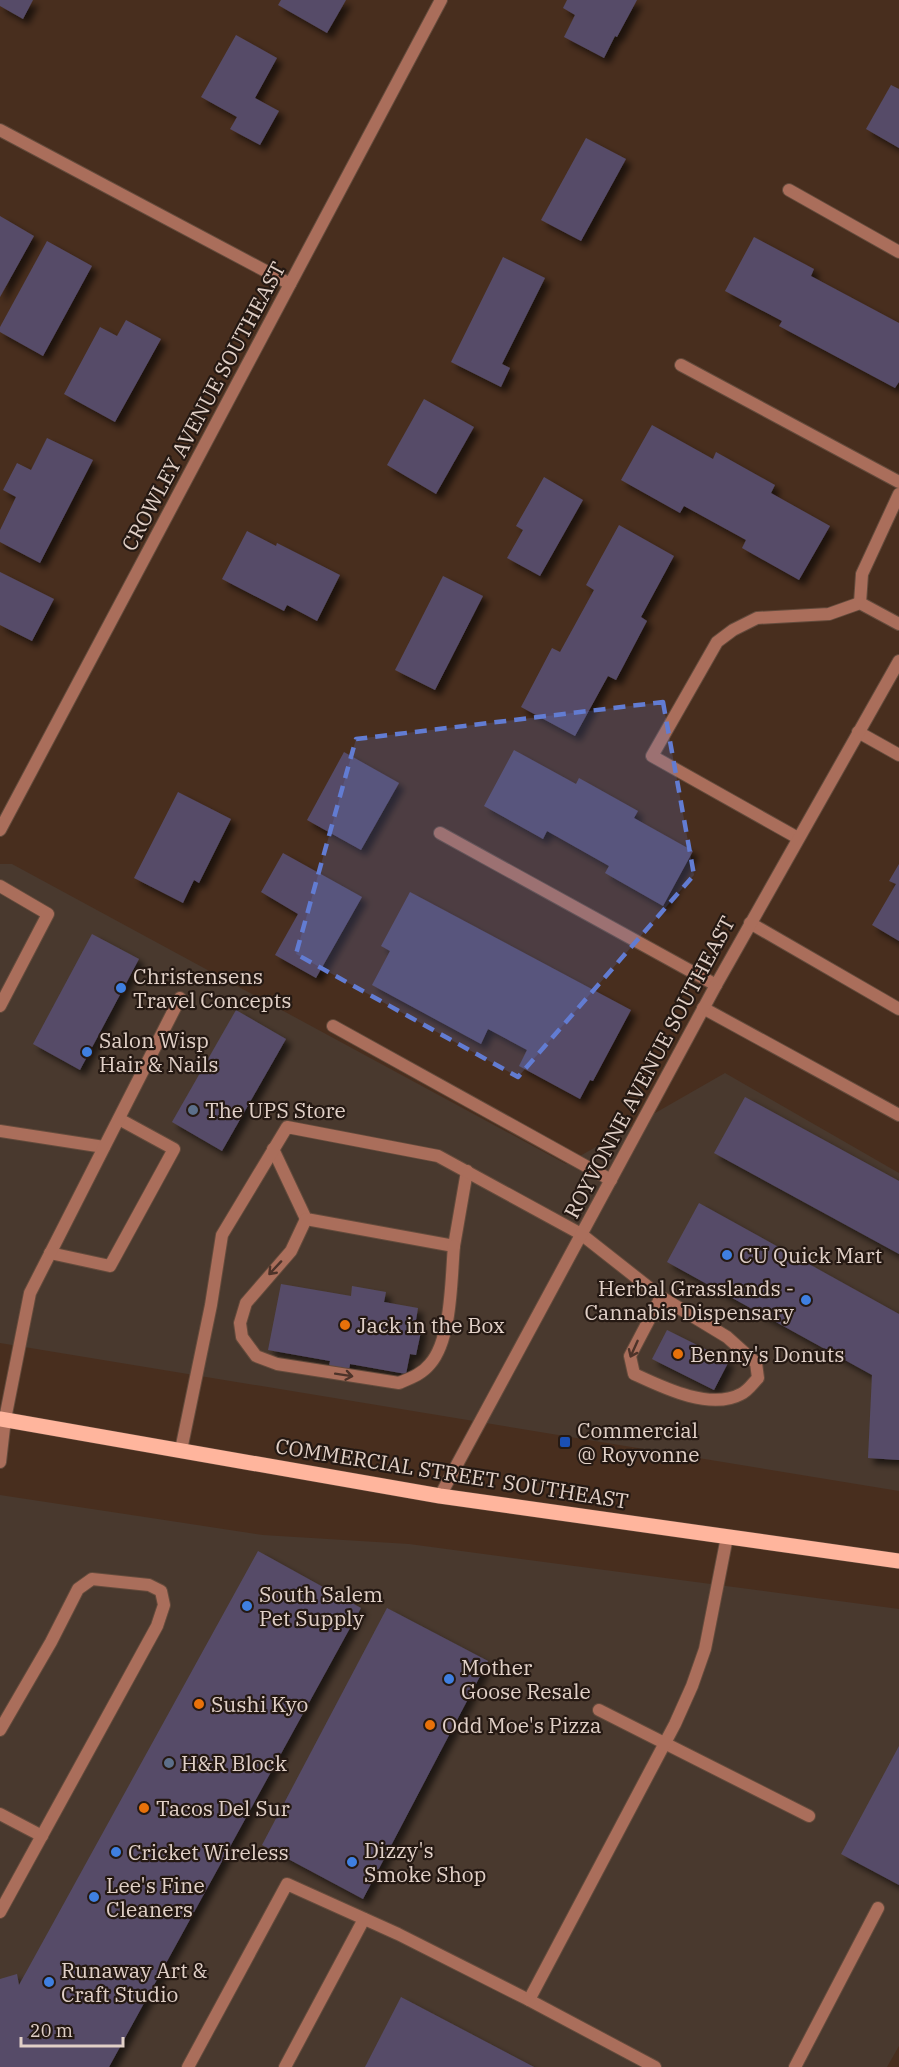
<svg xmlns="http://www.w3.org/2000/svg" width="899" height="2067" viewBox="0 0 899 2067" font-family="'IBM Plex Serif',serif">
<defs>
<filter id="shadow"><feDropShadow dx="5.5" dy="5.5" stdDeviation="3" flood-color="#0009"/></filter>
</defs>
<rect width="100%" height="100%" fill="#482e1e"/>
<!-- commercial -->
<g fill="#49392e">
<path d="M0,864H12L566,1164L725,1073L899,1173V1491L0,1343Z"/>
<path d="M0,1495L263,1535L409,1544L899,1609V2046L887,2067H0Z"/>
</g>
<!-- building -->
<g fill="#564c68" filter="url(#shadow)">
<path d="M0,0H33L23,19L0,6Z"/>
<path d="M281,0H346L327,33L278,5Z"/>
<path d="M567,0H637L617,37L615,36L604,58L564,37L575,15L563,8Z"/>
<path d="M236,35L277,58L255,98L279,111L260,145L230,129L237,117L201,97Z"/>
<path d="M891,85L899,89V148L866,129Z"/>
<path d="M586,138L626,159L581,241L541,220Z"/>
<path d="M0,216L34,236L0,297Z"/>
<path d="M754,237L814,269L811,276L899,323V382L895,388L779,326L782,321L725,291Z"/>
<path d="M47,241L92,266L43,356L0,332V327Z"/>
<path d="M503,257L545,278L502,364L510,368L501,387L451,362Z"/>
<path d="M126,320L161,339L115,422L64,394L100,327L117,336Z"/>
<path d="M424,399L474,427L436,494L387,465Z"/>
<path d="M652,425L713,459L716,452L775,485L771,493L830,526L799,580L742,548L746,540L684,506L680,513L621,480Z"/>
<path d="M47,438L93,460L40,563L0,542V530L16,497L3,490L17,463L31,470Z"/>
<path d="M544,477L583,500L540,576L507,558L523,530L516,526Z"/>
<path d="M619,525L674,556L641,617L647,621L616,680L608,676L575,736L521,707L552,648L560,652L594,590L586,585Z"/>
<path d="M247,531L276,546L277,543L340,575L317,621L287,605L284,611L222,579Z"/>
<path d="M0,572L54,599L32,641L0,625Z"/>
<path d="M443,576L483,596L435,690L395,670Z"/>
<path d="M514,750L576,784L579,778L638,811L634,818L693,851L663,906L605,873L609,866L547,831L543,839L484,806Z"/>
<path d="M344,752L399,783L361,850L307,820Z"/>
<path d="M178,792L231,819L199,883L194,880L183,903L134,878Z"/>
<path d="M283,853L362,897L316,978L275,955L298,914L261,892Z"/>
<path d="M899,864V941L872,925L896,884L889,881Z"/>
<path d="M410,892L631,1010L593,1081L590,1080L580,1099L519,1066L527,1050L488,1029L481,1044L372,985L390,951L381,946Z"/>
<path d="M92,934L139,959L80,1070L33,1044Z"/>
<path d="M236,1010L286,1039L222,1151L172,1122Z"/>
<path d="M745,1097L899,1181V1254L714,1153Z"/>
<path d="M699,1203L899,1314V1460L868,1458L872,1375L667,1262Z"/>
<path d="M281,1284L351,1296L352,1286L386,1292L384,1302L418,1308L415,1326L422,1327L416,1355L410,1354L406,1374L350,1364L349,1370L329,1366L330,1361L268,1350Z"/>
<path d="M667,1330L729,1361L714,1390L652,1359Z"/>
<path d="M258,1551L361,1608L109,2067H0V1979L17,1974L19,1985Z"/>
<path d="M387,1608L488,1661L363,1899L262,1845Z"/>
<path d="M899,1746V1885L841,1854Z"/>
<path d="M401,1997L534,2067H365Z"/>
</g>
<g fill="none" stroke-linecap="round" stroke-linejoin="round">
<defs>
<g id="lane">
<path d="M789,190L899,252"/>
<path d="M681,365L899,482"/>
<path d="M860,603L862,574L899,494"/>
<path d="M858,732L899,755"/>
<path d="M440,833L716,985"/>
<path d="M798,838L652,756L717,642L733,630L757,618L829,614L860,603L899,624"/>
<path d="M0,886L48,914L0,1006"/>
<path d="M750,923L899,1009"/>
<path d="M703,1008L899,1115"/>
<path d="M333,1026L611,1180"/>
<path d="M0,1131L104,1147"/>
<path d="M273,1149L306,1219L454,1246L467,1171"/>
<path d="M306,1219L291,1251L246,1303L240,1323L242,1337L256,1356L277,1364L399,1383C411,1378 422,1374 430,1364C452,1339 451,1278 454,1246"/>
<path d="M50,1253L110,1266L174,1149L119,1119"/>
<path d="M181,1450L211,1305L222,1235L287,1127L438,1156L581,1234L661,1297L727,1337L756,1363L758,1378C753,1383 748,1391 741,1394C710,1411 662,1387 634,1374L630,1356L661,1297"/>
<path d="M0,1462L5,1419L30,1293L180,998"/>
<path d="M599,1710L809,1816"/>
<path d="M0,1730L51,1642L78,1589L92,1579L149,1585L161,1591L164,1605L157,1626L0,1912"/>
<path d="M0,1814L42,1836"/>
<path d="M188,2067L287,1884L398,1934L529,2000"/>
<path d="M285,2067L364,1919"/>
<path d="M655,2067L529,2000L675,1724L692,1686L705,1649L727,1537"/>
<path d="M795,2067L878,1908"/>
</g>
<g id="street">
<path d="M0,130L290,284"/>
<path d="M0,830L441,0"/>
<path d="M440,1496L716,985L899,661"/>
</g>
<path id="primary" d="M0,1419L440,1496L899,1561"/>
</defs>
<!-- lane casing -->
<use href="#lane" stroke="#644b3c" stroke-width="14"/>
<!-- street casing -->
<use href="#street" stroke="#644b3c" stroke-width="14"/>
<!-- primary casing -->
<use href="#primary" stroke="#644b3c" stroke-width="16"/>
<!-- lane -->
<use href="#lane" stroke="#aa6e5b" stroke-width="12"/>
<!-- street -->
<use href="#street" stroke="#aa6e5b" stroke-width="12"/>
<!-- primary -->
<use href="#primary" stroke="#ffb59d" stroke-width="15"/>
</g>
<!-- one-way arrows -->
<defs><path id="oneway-shaft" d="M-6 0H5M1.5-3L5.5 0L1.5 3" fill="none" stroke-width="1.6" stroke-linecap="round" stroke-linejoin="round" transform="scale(1.5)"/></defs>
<g stroke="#4d3329">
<use href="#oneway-shaft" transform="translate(275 1268) rotate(133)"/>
<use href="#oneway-shaft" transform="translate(634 1349) rotate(114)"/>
<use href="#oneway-shaft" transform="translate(344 1375) rotate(9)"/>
</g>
<!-- marked area -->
<path fill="#627cd2" fill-opacity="0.2" stroke="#627cd2" stroke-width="4.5" stroke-dasharray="12 8" stroke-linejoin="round" d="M663,702L694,875L518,1077L296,954L356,739Z"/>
<!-- markers -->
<g fill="#3f7fe0" stroke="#251913" stroke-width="2">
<circle cx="121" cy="988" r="6"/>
<circle cx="87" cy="1052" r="6"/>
<circle cx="727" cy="1255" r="6"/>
<circle cx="806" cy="1300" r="6"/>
<circle cx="247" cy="1606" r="6"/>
<circle cx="449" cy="1679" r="6"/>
<circle cx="116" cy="1852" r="6"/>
<circle cx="352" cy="1862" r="6"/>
<circle cx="94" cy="1897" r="6"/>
<circle cx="49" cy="1982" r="6"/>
</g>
<g fill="#5c6f8a" stroke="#251913" stroke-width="2">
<circle cx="193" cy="1110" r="6"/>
<circle cx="169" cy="1763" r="6"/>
</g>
<g fill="#e8710a" stroke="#251913" stroke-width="2">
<circle cx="345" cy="1325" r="6"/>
<circle cx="678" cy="1354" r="6"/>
<circle cx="199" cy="1704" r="6"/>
<circle cx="430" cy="1725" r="6"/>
<circle cx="144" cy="1808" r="6"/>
</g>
<rect fill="#1a4fb4" stroke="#251913" stroke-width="2" x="559" y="1436" width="12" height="12" rx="3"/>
<g text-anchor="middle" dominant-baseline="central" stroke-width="4.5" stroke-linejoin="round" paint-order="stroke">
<!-- street labels -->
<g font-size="21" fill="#e1d0c7" stroke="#251913">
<text transform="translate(203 406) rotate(-62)">CROWLEY AVENUE SOUTHEAST</text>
<text transform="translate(649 1067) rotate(-62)">ROYVONNE AVENUE SOUTHEAST</text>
<text transform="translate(452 1473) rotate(9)">COMMERCIAL STREET SOUTHEAST</text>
</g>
<!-- poi labels -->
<g font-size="21" fill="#e1d0c7" stroke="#251913" text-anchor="start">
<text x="133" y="976">Christensens<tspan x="133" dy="24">Travel Concepts</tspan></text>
<text x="99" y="1040">Salon Wisp<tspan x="99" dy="24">Hair &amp; Nails</tspan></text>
<text x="205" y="1110">The UPS Store</text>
<text x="739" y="1255">CU Quick Mart</text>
<text x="794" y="1288" text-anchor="end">Herbal Grasslands -<tspan x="794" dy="24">Cannabis Dispensary</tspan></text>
<text x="357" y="1325">Jack in the Box</text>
<text x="690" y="1354">Benny's Donuts</text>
<text x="577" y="1430">Commercial<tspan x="577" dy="24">@ Royvonne</tspan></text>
<text x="259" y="1594">South Salem<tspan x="259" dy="24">Pet Supply</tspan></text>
<text x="461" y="1667">Mother<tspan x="461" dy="24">Goose Resale</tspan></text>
<text x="211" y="1704">Sushi Kyo</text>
<text x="442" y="1725">Odd Moe's Pizza</text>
<text x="181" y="1763">H&amp;R Block</text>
<text x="156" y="1808">Tacos Del Sur</text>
<text x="364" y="1850">Dizzy's<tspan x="364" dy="24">Smoke Shop</tspan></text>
<text x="128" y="1852">Cricket Wireless</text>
<text x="106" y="1885">Lee's Fine<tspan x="106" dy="24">Cleaners</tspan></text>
<text x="61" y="1970">Runaway Art &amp;<tspan x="61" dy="24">Craft Studio</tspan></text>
</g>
</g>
<!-- scale -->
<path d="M21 2037v9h102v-9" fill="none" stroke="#e1d0c7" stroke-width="3"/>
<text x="30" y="2037" font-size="18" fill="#e1d0c7" stroke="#251913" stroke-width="4.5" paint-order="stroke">20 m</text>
</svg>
